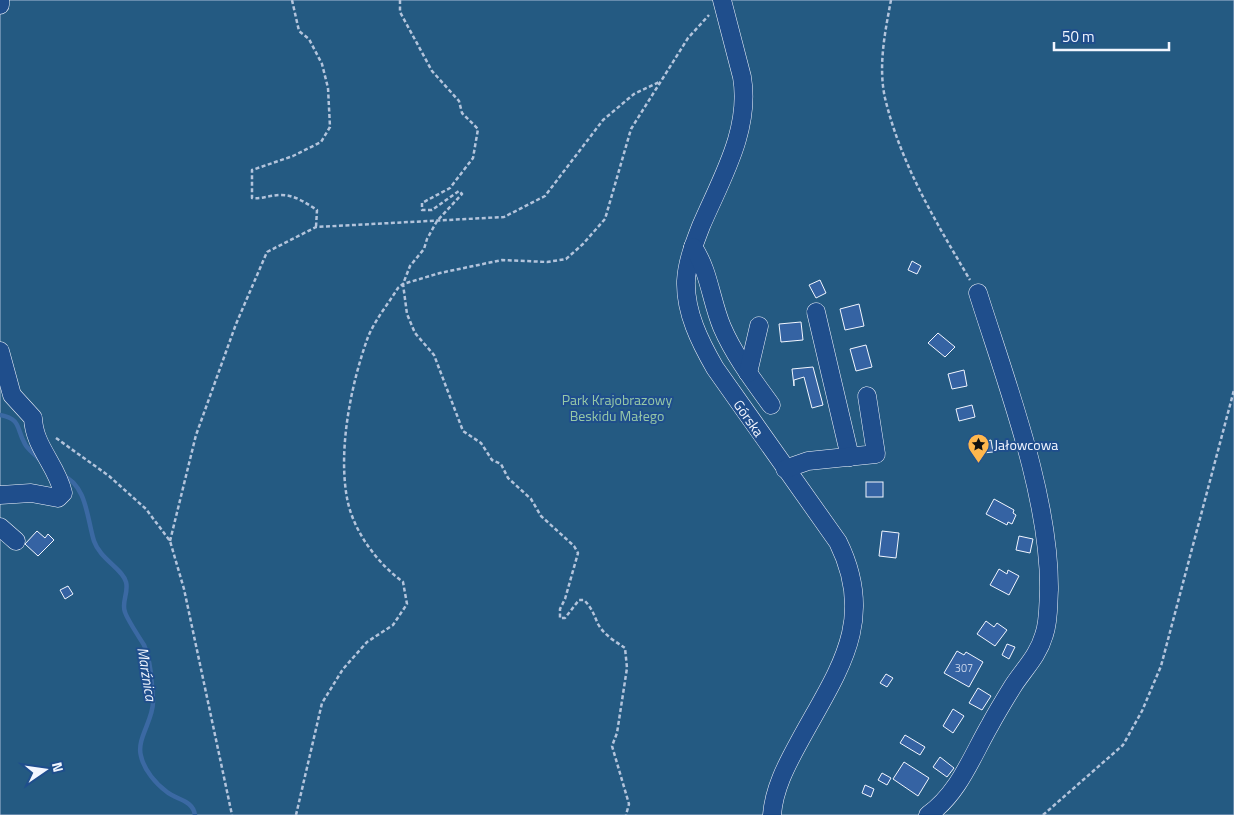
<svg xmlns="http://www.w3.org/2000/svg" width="1234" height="815" viewBox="0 0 1234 815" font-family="'Titillium Web',sans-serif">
<rect width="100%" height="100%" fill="#1f4e8c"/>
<!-- green -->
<rect fill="#245a82" stroke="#a8bbd7" x="0" y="0" width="1234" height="815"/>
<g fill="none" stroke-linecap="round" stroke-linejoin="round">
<!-- stream -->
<g stroke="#3b69a3" stroke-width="4.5">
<path d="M0,415C22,419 16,429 25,444C28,450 34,453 39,459"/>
<path d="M62,475C87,485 87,519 94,541C100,559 123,569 126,582C129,592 121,603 125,612C127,619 139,637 144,645C151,661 152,684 153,701C154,719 136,739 141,756C144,770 156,784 167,792C177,800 193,800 195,815"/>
</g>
</g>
<!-- building -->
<g fill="#3563a3" stroke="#f2f6ff">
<path d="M912,261L921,266L917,274L908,270Z"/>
<path d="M820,280L826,293L816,298L809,285Z"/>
<path d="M859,304L864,326L845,330L840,309Z"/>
<path d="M801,322L803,340L781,342L779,324Z"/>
<path d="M938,333L955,347L945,357L928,343Z"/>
<path d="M866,345L872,367L856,371L850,349Z"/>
<path d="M813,367L823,405L812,408L804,377L794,380V386L792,369Z"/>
<path d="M964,370L967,386L952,389L948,374Z"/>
<path d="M972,405L975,417L959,421L956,409Z"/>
<path d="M991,440L993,452L983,453L981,446L984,445L983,442Z"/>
<rect x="866" y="482" width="17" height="15"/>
<path d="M994,499L1014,510L1013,513L1016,515L1012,524L1008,522L1007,525L986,514Z"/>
<path d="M37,531L45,538L48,534L54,540L38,556L25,544Z"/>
<path d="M882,531L899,533L896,558L879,556Z"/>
<path d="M1019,536L1033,539L1030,553L1016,550Z"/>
<path d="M999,569L1007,574L1008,570L1019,576L1009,595L990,585Z"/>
<path d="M68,586L73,594L65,599L60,590Z"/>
<path d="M986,621L994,627L997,623L1007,630L995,646L977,634Z"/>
<path d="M1007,644L1015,647L1009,659L1002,655Z"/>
<path d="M957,651L964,655L966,652L983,662L969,687L944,673Z"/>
<path d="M886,674L893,678L887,687L880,683Z"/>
<path d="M978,688L991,696L982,710L969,703Z"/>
<path d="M953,709L964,716L953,733L943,726Z"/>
<path d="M905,735L925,747L920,755L900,743Z"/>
<path d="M940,757L954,768L947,777L933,767Z"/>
<path d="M904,762L929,778L918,796L893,779Z"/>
<path d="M882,773L891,778L887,785L878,780Z"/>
<path d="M865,785L874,789L871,797L862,793Z"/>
</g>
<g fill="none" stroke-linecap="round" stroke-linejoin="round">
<defs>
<g id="minor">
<path d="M722,0L742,77C751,130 721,179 701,226C694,244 687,262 686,281C685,312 700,342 715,368L838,542C878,623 836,673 798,744C786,766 774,789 772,815"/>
<path d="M0,5V0"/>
<path d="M693,247C709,270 711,301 722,327C734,355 753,380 771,405"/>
<path d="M816,312L850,457"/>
<path d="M0,351L12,395L33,418C34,447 57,465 63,493L58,498L31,493L0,495"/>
<path d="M748,373L759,326"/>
<path d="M785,469L808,461L876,454L867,396"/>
<path d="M0,527L16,541"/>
<path d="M928,815C959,793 972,756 990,725C997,712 1005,699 1013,686C1024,669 1038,656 1044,635C1049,621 1048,605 1049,590C1050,497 1006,382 978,293"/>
</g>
</defs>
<!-- minor casing -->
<use href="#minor" stroke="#f2f6ff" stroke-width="19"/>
<!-- path -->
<g stroke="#b3c4dc" stroke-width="2.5" stroke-dasharray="4 2.5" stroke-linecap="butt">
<path d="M292,0L299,31L309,39L322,64L328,88L330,127L321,142L293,156L252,170V198C263,199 270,195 281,195C295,195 306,203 317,210L316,227"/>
<path d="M400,0V12L432,71L459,101L462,113L478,129L473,158L450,188L422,203V210H432L459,191L462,194L437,221L427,239L424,249L410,266L403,284L407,314L415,333L434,355L463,431L481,443L492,460L501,464L508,478L531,499L541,516L574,546L578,553L565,599L560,609V618H565L579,600H584C592,608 594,615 598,624C604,635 616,642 625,648L627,668L617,733L612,746L629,804L626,815"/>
<path d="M891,0C885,32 878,66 885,98C901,165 936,222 970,280"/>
<path d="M56,438L109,476L146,509L170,541L184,589L232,815"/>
<path d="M170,541L196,435L236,324L267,252L316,227L504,217L545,196L603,120L634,94L659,82"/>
<path d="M296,815L322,703L343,669L367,642L393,625L407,604L403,582C377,563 353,531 347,498C338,449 351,384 368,337C375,320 388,304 398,288L403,284L440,273L502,260L547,262L566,259L583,244L605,219L631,129L688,38L709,15"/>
<path d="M1043,815L1123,745L1142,711L1161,666L1234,390"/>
</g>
<!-- minor -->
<use href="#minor" stroke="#1f4e8c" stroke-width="18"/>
</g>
<!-- icons -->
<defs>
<symbol id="sight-pin" viewBox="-11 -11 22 30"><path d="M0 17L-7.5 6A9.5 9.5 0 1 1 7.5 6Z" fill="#ffb74d" stroke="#1f4e8c"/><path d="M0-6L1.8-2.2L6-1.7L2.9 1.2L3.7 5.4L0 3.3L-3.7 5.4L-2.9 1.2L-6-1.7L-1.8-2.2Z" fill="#111"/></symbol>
</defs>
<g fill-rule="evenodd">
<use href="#sight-pin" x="966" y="432" width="25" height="34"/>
</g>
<g text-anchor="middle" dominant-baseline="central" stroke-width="4" stroke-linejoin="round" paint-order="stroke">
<!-- number labels -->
<g font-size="11" fill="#c3d1e8">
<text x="964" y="668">307</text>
</g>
<!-- park labels -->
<g font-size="14" fill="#97c8a6" stroke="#1f4e8c">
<text x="617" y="399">Park Krajobrazowy<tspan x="617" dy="16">Beskidu Małego</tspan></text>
</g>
<!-- street labels -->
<g font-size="14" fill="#f2f6ff" stroke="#1f4e8c">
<text transform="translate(749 418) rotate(55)">Górska</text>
</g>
<!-- poi labels -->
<g font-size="14" fill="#f2f6ff" stroke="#1f4e8c" text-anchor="start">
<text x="994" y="444">Jałowcowa</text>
</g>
<!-- water labels -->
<g font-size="15" font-style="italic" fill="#f2f6ff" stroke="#1f4e8c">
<text transform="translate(147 674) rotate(81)">Marźnica</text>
</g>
</g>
<!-- north arrow -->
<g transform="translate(45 770) rotate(77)" stroke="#1f4e8c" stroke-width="4" paint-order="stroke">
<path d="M0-4L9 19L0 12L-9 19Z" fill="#f2f6ff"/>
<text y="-8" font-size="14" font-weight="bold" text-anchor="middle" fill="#f2f6ff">N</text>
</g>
<!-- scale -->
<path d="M1054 42v8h115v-8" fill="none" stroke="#f2f6ff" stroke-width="2.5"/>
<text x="1062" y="42" font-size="15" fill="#f2f6ff" stroke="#1f4e8c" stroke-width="4" paint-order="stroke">50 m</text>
</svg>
